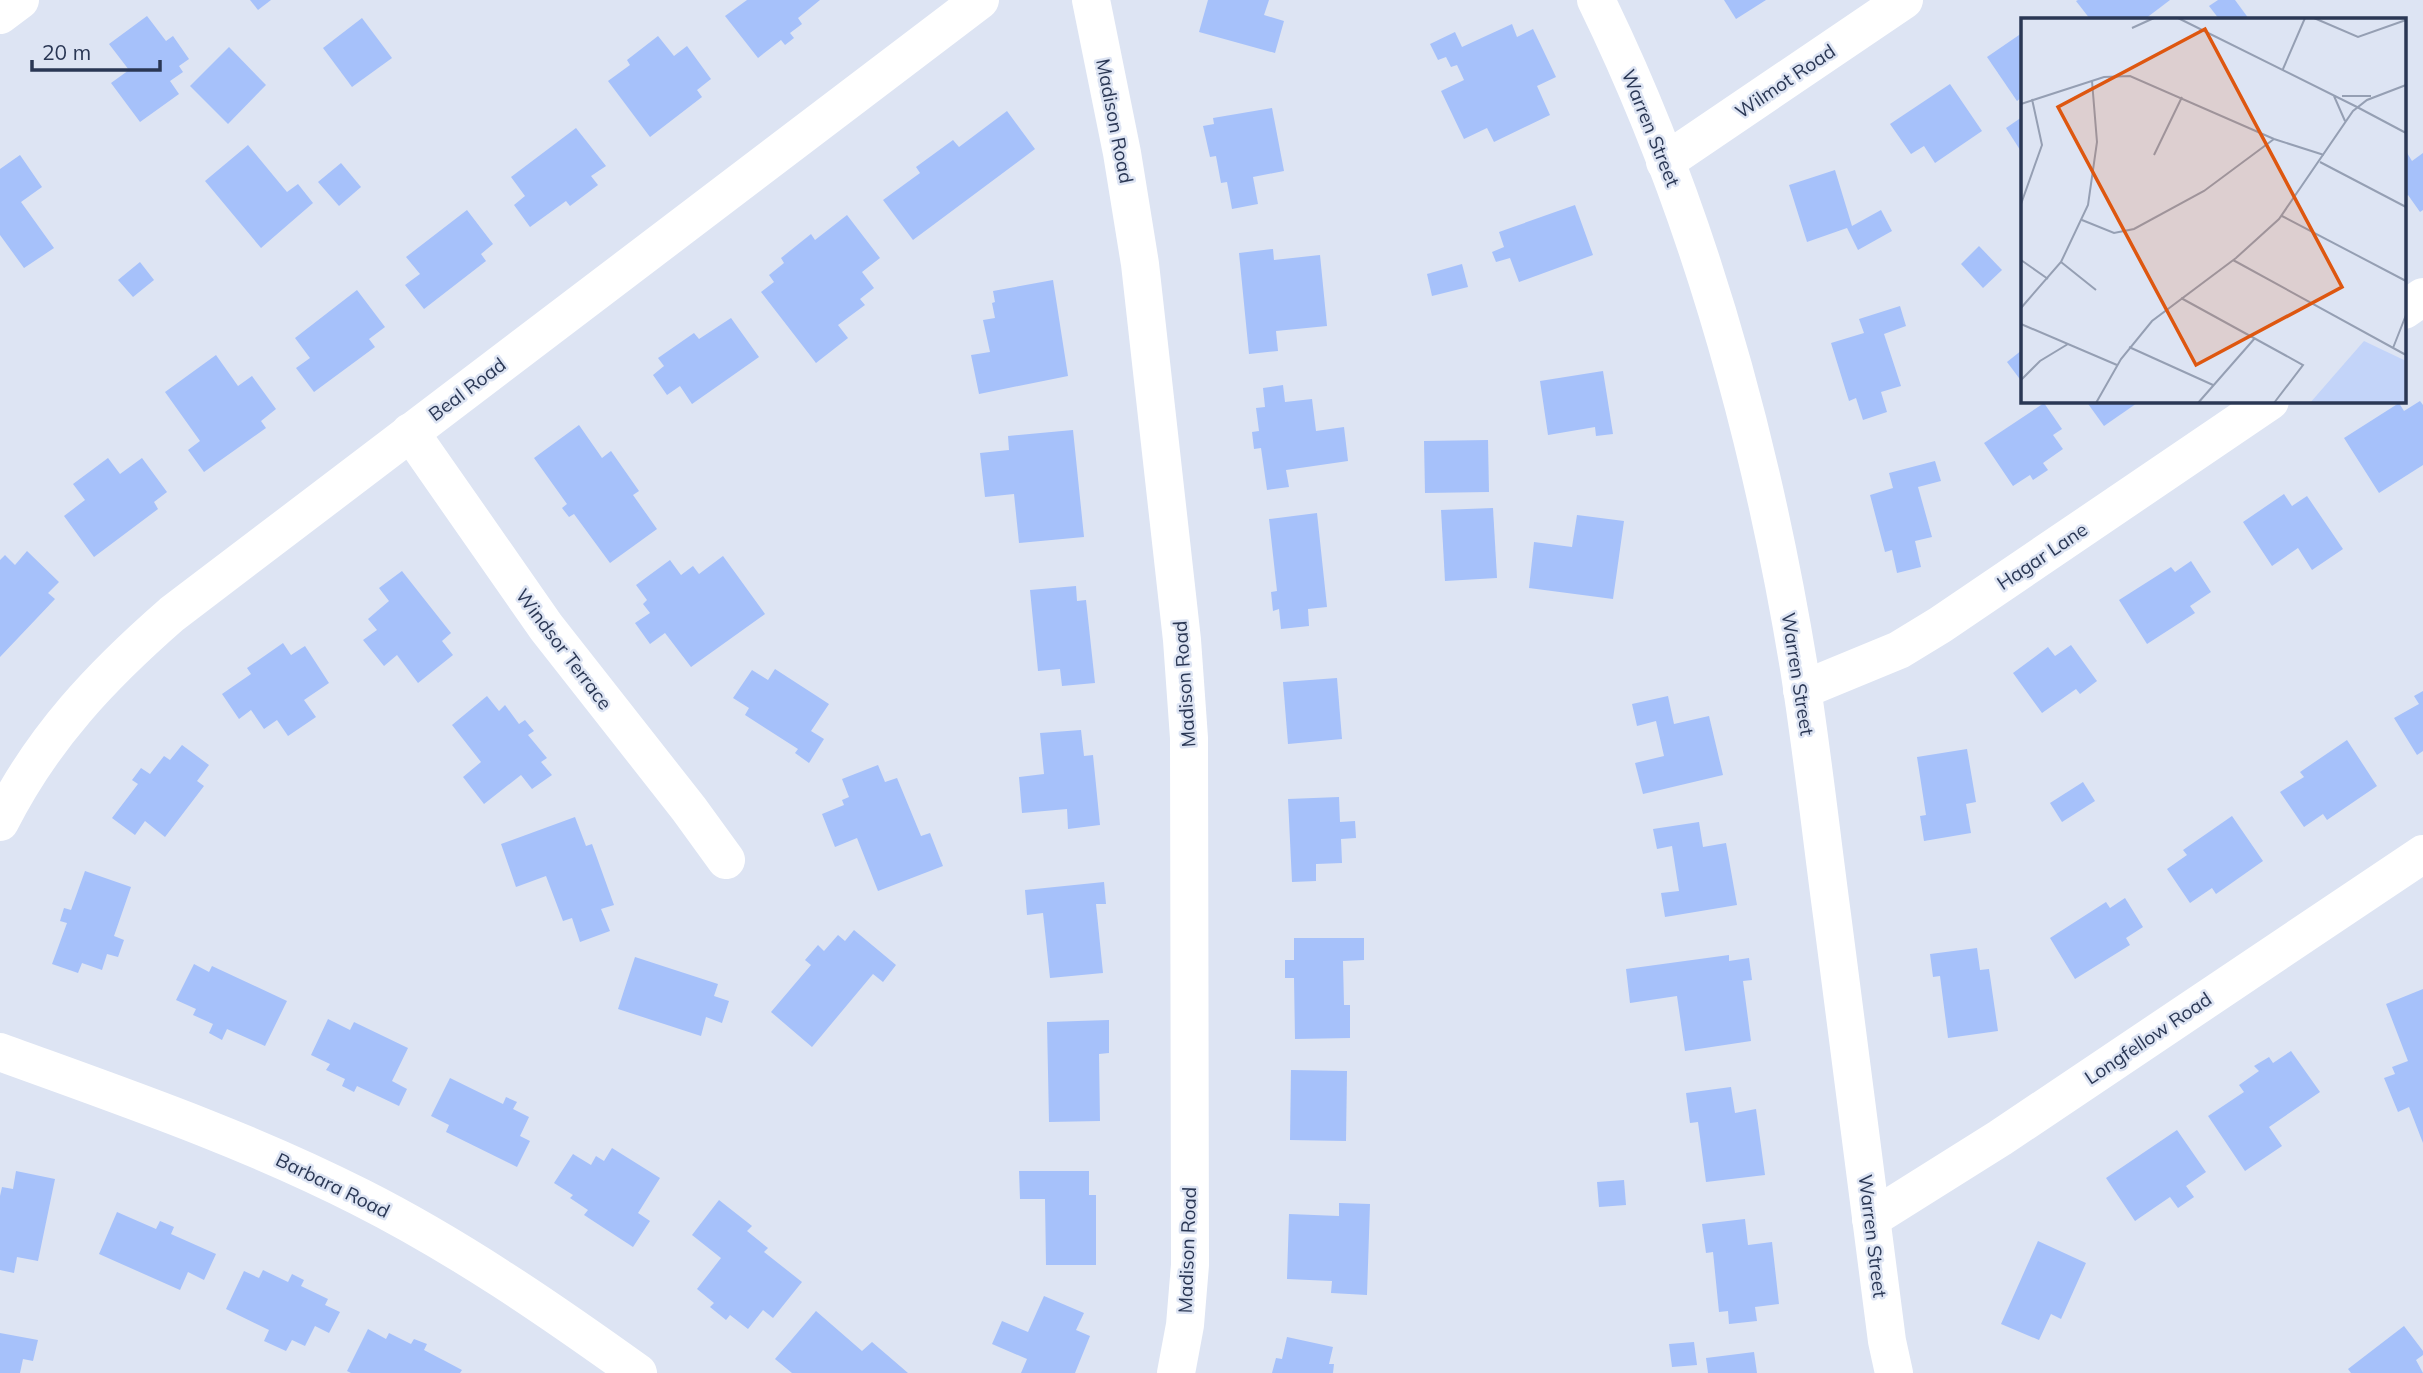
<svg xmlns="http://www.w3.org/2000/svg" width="2423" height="1373" viewBox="0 0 2423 1373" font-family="Mulish,sans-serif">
<rect width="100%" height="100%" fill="#dde4f3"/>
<!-- building -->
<g fill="#a6c1fa">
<path d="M250,0H271L258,10Z"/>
<path d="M747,0H820L798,18L802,24L790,33L794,38L785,45L781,40L758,58L725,16Z"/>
<path d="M1208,0H1269L1264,15L1284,21L1275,53L1199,32Z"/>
<path d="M1724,0H1766L1736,19Z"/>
<path d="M2078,0H2170L2145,19H2090L2076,1Z"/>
<path d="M2218,0H2235L2249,19H2219L2209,6Z"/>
<path d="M147,16L166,41L173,36L189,59L179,66L183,72L170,81L179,94L140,122L111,83L129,70L109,44Z"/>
<path d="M362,18L392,58L352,87L323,48Z"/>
<path d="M1512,24L1517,37L1533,29L1556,77L1537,86L1550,115L1494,142L1487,128L1464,139L1441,91L1464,80L1457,65L1451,67L1446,57L1438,60L1430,44L1455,32L1462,47Z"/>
<path d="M2022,33V97L2017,101L1987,57Z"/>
<path d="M658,36L674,56L687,46L711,79L697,90L702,97L650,137L608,81L630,65L627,60Z"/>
<path d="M229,47L266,85L228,124L190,86Z"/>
<path d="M1950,84L1982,131L1935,163L1924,146L1911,154L1890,124Z"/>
<path d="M1272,108L1284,171L1253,177L1258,204L1232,209L1227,182L1221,183L1216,156L1210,157L1203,126L1214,124L1213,118Z"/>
<path d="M1007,111L1035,149L913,240L883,200L920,173L916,167L953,140L959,147Z"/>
<path d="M2022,117V153L2006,128Z"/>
<path d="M576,128L606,166L591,176L598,185L570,206L566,201L530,227L514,205L525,196L511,177Z"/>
<path d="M248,145L287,192L298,184L313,203L261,248L205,181Z"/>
<path d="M2404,148L2412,161L2423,153V210L2420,212L2408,195L2404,198Z"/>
<path d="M20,155L42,187L21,202L54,248L24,268L0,235V169Z"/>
<path d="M341,163L361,187L339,206L318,182Z"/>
<path d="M1835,170L1852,226L1881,210L1892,231L1858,250L1847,228L1807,242L1789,185Z"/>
<path d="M1575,205L1593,255L1519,282L1510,258L1496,262L1492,252L1504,247L1499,232Z"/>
<path d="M467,210L493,244L481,254L486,261L424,309L405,285L420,274L406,257Z"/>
<path d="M847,215L880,258L862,272L874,288L860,299L865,305L838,325L848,338L816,363L761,292L774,282L769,275L784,263L781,258L811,234L815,240Z"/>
<path d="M1979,246L2002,270L1983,288L1961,264Z"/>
<path d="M1273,249L1274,260L1320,255L1327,326L1276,331L1278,351L1249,354L1239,253Z"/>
<path d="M140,262L154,280L133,297L118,280Z"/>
<path d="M1462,264L1468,287L1432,296L1427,274Z"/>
<path d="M1053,280L1068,376L979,394L971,355L990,352L983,320L995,318L992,303L995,302L993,291Z"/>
<path d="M357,290L385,327L369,339L375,347L314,392L296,368L310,358L295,338Z"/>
<path d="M1900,306L1906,326L1884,334L1901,386L1881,392L1887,412L1863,420L1856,398L1849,401L1831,343L1864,333L1859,319Z"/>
<path d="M731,318L759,357L692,404L680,386L667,395L653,375L664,366L658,358L694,333L699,339Z"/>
<path d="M2022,350V382L2007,362Z"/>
<path d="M216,355L238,386L252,376L276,409L261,421L266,428L204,472L188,450L200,441L165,392Z"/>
<path d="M1603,371L1613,434L1596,436L1595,427L1548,435L1540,381Z"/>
<path d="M1283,385L1285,402L1312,399L1316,431L1344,427L1348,461L1286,470L1289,487L1267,490L1261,448L1254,449L1252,432L1259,431L1256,408L1265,407L1263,388Z"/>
<path d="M2086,401H2140L2104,426Z"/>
<path d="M2420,401L2423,405V465L2379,493L2344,438L2399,403L2404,411Z"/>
<path d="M2044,403L2062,429L2053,435L2063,449L2043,463L2048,470L2033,480L2030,475L2013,486L1984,443Z"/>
<path d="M579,425L602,458L611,451L639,491L633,495L657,529L610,563L574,514L569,517L562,508L567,504L534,458Z"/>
<path d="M1073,430L1084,537L1019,543L1014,494L985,497L980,453L1009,450L1008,436Z"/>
<path d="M1488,440L1489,492L1425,493L1424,441Z"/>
<path d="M108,458L120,474L142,458L167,492L154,502L158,509L94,557L64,516L85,500L73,484Z"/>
<path d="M1935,461L1941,481L1918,487L1932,537L1915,541L1921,567L1897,573L1892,550L1885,552L1870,495L1893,488L1889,473Z"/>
<path d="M2284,494L2292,506L2307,496L2343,549L2312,570L2298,548L2272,566L2243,522Z"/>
<path d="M1493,508L1497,578L1445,581L1441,510Z"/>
<path d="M1317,513L1327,607L1308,609L1309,626L1281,629L1279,609L1273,611L1271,592L1277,591L1269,519Z"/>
<path d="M1577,515L1624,521L1613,599L1529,588L1534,542L1572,547Z"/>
<path d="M27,551L59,582L48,593L55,599L0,657V560L5,555L15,565Z"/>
<path d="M723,556L765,614L691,667L665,633L650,644L635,623L650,613L643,604L647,600L636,585L670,560L681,575L693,566L699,574Z"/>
<path d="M2191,561L2211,592L2190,606L2195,613L2147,644L2119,600L2171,567L2175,572Z"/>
<path d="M402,571L451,633L442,641L453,655L418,683L397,655L384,666L363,640L377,630L368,619L389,601L379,588Z"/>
<path d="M1076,586L1077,601L1086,600L1095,683L1062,686L1060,669L1038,671L1030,590Z"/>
<path d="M283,643L291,655L305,646L329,683L304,700L316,717L288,736L277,720L264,729L251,710L239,719L222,694L251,674L247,668Z"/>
<path d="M2071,645L2097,681L2080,694L2076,689L2042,713L2013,673L2048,647L2055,656Z"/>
<path d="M775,669L829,704L811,731L824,739L809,763L795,753L798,749L745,715L749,708L733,698L752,670L768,680Z"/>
<path d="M1337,678L1342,739L1288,744L1283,682Z"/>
<path d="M2423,691V751L2417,755L2394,718L2419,704L2414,696Z"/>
<path d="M487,696L499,711L505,705L519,724L525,720L534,731L528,735L547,758L541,762L552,775L532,789L521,775L484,804L463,777L481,762L452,725Z"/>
<path d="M1668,696L1674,724L1709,716L1723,775L1643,794L1635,763L1664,756L1656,721L1637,726L1632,704Z"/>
<path d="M1081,730L1084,756L1093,755L1100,825L1068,829L1067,809L1022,813L1019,777L1044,774L1040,733Z"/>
<path d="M2347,740L2377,786L2327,820L2323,814L2304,827L2280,792L2304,777L2300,772Z"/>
<path d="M182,745L209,765L197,781L204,786L165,837L145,821L135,835L112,818L138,784L132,780L141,768L150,774L164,756L170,760Z"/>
<path d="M1967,749L1976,802L1966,804L1971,833L1924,841L1920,816L1926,815L1917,757Z"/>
<path d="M878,765L885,782L897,778L921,836L930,833L943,866L878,891L857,838L835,847L822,814L844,805L842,800L849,797L842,779Z"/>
<path d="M2083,782L2095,801L2062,822L2050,803Z"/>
<path d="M1339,797L1340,822L1355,821L1356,838L1341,839L1342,863L1316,864V881L1292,882L1288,799Z"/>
<path d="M2232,816L2263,861L2216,894L2212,888L2190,903L2167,869L2187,855L2183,850Z"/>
<path d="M575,817L586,846L592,844L614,905L601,909L610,931L580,942L572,918L563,921L546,876L516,887L501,844Z"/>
<path d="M1699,822L1703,847L1726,843L1737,905L1665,917L1661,893L1679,891L1672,846L1657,849L1653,829Z"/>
<path d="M85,871L131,887L114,936L124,940L118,957L107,954L102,970L82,963L78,973L52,964L67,923L60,921L64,908L71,910Z"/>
<path d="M1104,882L1106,904H1096L1103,973L1050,978L1043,913L1027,915L1025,890Z"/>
<path d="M2125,898L2143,927L2126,938L2130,945L2075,979L2050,938L2106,902L2110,908Z"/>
<path d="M854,930L896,965L883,982L873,974L812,1047L771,1012L811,965L805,960L818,945L824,951L838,935L845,941Z"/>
<path d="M1294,938H1364V960L1343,961L1344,1005H1350V1038L1295,1039L1294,978H1285V960H1294Z"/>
<path d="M1977,948L1980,970L1989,969L1998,1031L1948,1038L1940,976L1933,977L1930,954Z"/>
<path d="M1729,955V961L1749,958L1752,980L1743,981L1751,1041L1685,1051L1677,996L1630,1003L1626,969Z"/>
<path d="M635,957L718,984L714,996L729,1001L722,1023L706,1017L701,1036L618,1009Z"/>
<path d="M194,964L209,972L212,966L287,1001L265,1046L227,1029L222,1040L209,1033L213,1024L193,1015L196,1009L176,1000Z"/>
<path d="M2423,989V1143L2409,1107L2398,1112L2384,1078L2395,1074L2392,1067L2408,1061L2386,1004Z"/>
<path d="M328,1019L350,1030L354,1022L408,1048L392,1081L407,1089L399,1106L357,1086L354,1092L342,1086L345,1079L326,1070L330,1064L311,1055Z"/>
<path d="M1109,1020V1053L1099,1054L1100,1121L1049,1122L1047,1022Z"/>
<path d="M2291,1051L2320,1092L2269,1127L2282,1146L2245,1171L2208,1116L2244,1092L2239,1085L2259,1071L2254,1066L2269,1057L2273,1063Z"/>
<path d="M1291,1070L1347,1071L1346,1141L1290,1140Z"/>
<path d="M450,1078L503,1104L506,1097L517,1102L513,1109L529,1117L520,1136L530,1141L517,1167L446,1132L449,1125L431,1116Z"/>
<path d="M1731,1087L1735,1113L1756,1109L1765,1175L1706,1182L1698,1122L1690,1123L1686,1093Z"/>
<path d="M2177,1130L2206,1172L2186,1186L2194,1197L2178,1208L2170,1197L2135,1221L2106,1178Z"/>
<path d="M612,1148L660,1178L638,1213L650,1221L633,1247L584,1215L588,1210L570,1198L573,1195L554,1183L573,1154L591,1165L596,1156L604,1161Z"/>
<path d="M16,1171L55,1179L38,1261L17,1257L14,1273L0,1270V1196L2,1187L13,1189Z"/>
<path d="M1019,1171H1089V1195H1096V1265H1046L1045,1199H1020Z"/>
<path d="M1624,1180L1626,1205L1599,1207L1597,1182Z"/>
<path d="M719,1200L752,1226L747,1231L768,1248L764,1252L802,1282L773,1318L763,1310L748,1329L730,1315L726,1320L710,1307L714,1303L697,1289L721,1258L692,1235Z"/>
<path d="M1339,1203L1370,1204L1367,1295L1331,1293L1332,1281L1287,1279L1289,1214L1339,1216Z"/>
<path d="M117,1212L156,1229L160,1221L174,1227L171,1234L216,1254L204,1280L188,1272L180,1290L99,1254Z"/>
<path d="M1745,1219L1748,1245L1772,1242L1779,1304L1755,1307L1757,1321L1729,1324L1728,1311L1719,1312L1713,1252L1706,1253L1702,1224Z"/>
<path d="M2038,1241L2086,1263L2061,1319L2051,1314L2039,1340L2001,1324Z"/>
<path d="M263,1270L288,1282L292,1274L304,1280L301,1286L328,1299L325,1305L340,1312L329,1333L315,1326L305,1346L292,1340L286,1351L264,1341L269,1330L226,1309L244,1271L259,1278Z"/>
<path d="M1044,1296L1084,1313L1076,1330L1090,1336L1075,1373H1021L1027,1359L992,1344L1002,1321L1028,1332Z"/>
<path d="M816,1311L862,1351L872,1342L908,1373H792L775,1359Z"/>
<path d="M2404,1326L2423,1351V1355L2416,1360L2423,1373H2351L2348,1369Z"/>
<path d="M368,1329L386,1339L389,1333L411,1344L414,1339L427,1344L424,1350L462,1370L460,1373H351L347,1371Z"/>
<path d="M0,1333L38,1340L33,1361L23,1359L20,1373H0Z"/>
<path d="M1287,1337L1333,1347L1329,1364H1334L1333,1373H1272L1276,1358L1282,1359Z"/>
<path d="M1694,1342L1697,1365L1672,1367L1669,1344Z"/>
<path d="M1754,1352L1757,1373H1708L1706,1358Z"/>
</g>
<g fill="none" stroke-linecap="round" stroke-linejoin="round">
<!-- minor -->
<g stroke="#fff" stroke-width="38">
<path d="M1091,0L1122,153L1140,264L1182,640L1189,738L1190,1265L1185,1325L1176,1373"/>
<path d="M1665,162L1904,0"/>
<path d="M410,432L546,627L689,809L726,860"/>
<path d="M0,822C43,737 101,676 172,614L980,0"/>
<path d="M0,1052C121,1096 244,1138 360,1197C457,1246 549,1309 638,1373"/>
<path d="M1871,1219L2000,1138L2423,854"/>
</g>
<!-- tertiary -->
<g stroke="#fff" stroke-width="38">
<path d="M2404,310L2423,297"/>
<path d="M1802,690L1899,650L1940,625L2270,401"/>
</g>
<!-- secondary -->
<g stroke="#fff" stroke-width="38">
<path d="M1596,0C1698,209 1761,438 1799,668C1812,750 1821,833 1832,915C1850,1057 1869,1199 1887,1341L1894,1373"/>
<path d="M0,15L20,0"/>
</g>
</g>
<g text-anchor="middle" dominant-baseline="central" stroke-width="5" stroke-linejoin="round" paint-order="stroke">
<!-- street labels -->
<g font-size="19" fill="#2a3754" stroke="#dde4f3">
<text transform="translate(1785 81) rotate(-34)">Wilmot Road</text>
<text transform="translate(1115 121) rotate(79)">Madison Road</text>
<text transform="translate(1651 128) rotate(68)">Warren Street</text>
<text transform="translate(467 389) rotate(-37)">Beal Road</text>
<text transform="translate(2042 556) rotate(-34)">Hagar Lane</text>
<text transform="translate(564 649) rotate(53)">Windsor Terrace</text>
<text transform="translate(1798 674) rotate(81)">Warren Street</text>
<text transform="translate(1184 684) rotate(-94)">Madison Road</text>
<text transform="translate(2148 1038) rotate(-34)">Longfellow Road</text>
<text transform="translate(333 1185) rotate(26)">Barbara Road</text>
<text transform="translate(1873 1236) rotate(83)">Warren Street</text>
<text transform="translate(1187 1250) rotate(-88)">Madison Road</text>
</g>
</g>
<!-- overview -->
<g transform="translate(2021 18)">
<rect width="385" height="385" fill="#dde4f3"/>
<path d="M343,323L385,343V385H289Z" fill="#c3d4f9"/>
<path fill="none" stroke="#959fb3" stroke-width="2" d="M157,0L336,89M293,0L337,19L385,2M111,10L133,0M262,51L284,0M313,78L324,103M321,78H350M0,86L83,59L109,58L253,121L303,137M336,89L385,115M133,137L161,79M299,144L385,189M0,186L21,127L11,81M261,198L385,263M61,202L93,215L113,211L183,173L253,121M0,242L27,261M212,242L385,337M40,244L75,272M160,280L282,347L253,385M0,290L40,244L67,187L76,124L71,63M0,306L96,347M108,329L192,367M372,330L385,297M0,362L19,343L47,326M75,385L100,341L131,303L215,240L258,201L332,93L346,82L385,67M177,385L234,320"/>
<path fill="#de5710" fill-opacity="0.15" stroke="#de5710" stroke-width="3.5" d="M184,11L321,269L175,347L37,89Z"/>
<rect width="385" height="385" fill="none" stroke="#2a3754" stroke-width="3.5"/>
</g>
<!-- scale -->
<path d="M32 60v10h128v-10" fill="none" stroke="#2a3754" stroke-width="3.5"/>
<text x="42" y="60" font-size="21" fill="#2a3754" stroke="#dde4f3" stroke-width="5" paint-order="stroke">20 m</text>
</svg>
